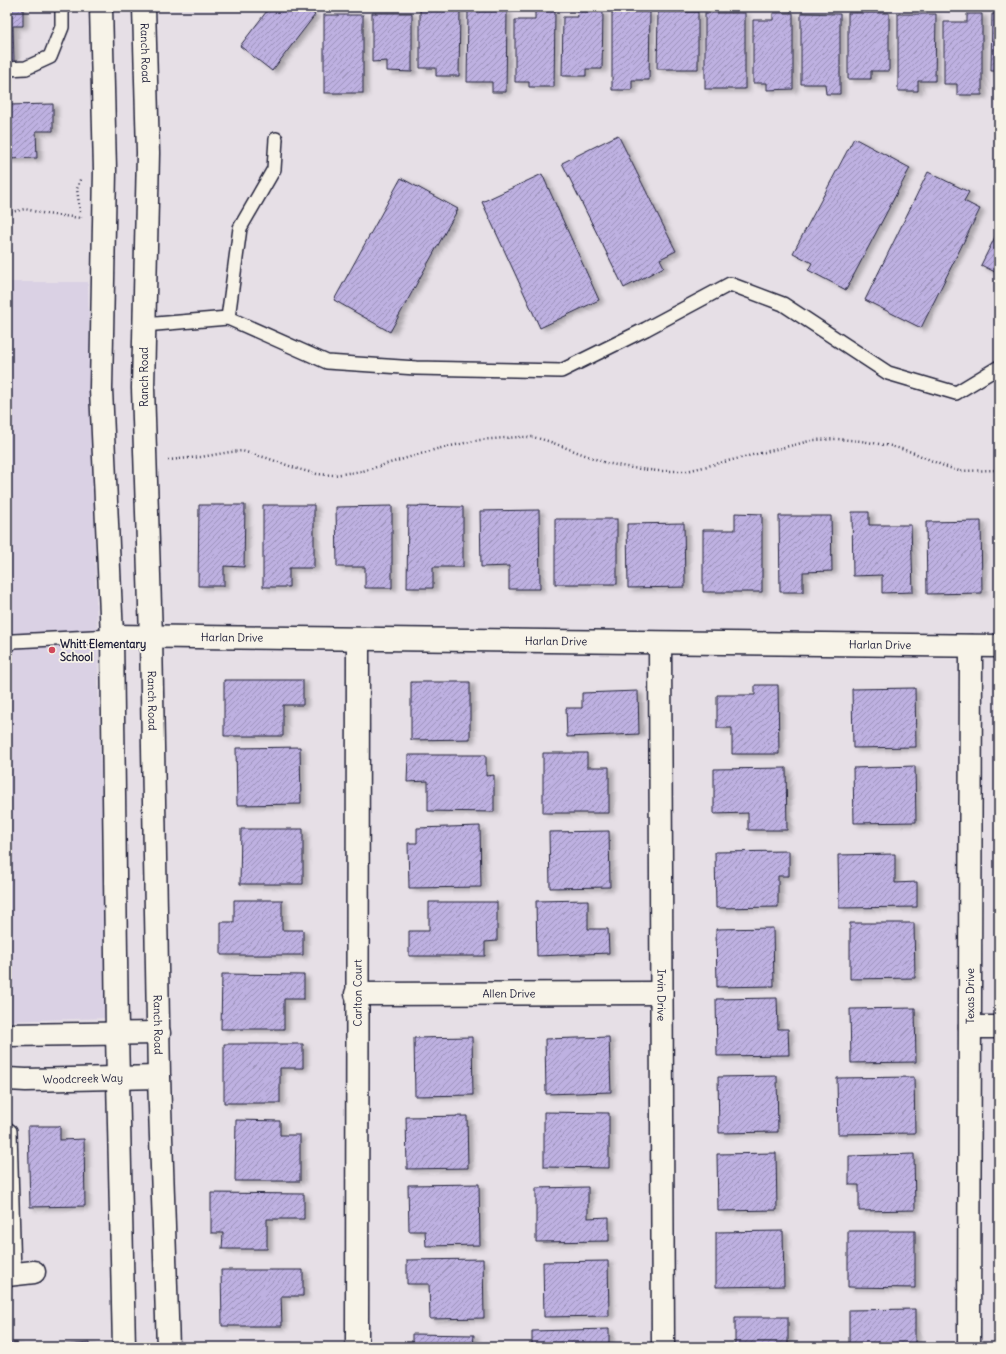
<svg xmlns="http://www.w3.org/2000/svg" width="1006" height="1354" viewBox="0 0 1006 1354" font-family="Delius,sans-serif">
<defs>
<pattern id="building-hatch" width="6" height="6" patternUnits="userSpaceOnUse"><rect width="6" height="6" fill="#beb1e1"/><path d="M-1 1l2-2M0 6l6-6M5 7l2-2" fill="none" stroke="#9a90b8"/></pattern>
<filter id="shadow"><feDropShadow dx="4.5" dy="2.5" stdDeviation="2" flood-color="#0004"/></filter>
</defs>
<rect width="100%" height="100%" fill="#e6dfe6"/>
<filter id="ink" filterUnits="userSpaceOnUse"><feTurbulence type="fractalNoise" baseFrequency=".025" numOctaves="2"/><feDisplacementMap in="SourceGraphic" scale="8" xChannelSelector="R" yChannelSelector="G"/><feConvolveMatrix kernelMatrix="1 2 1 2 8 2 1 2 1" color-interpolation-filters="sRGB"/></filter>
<g filter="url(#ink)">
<!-- built -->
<path fill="#dad1e4" d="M7,282H88L107,1018L7,1021Z"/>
<!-- building -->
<g fill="url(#building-hatch)" stroke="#22223b" filter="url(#shadow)">
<path d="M7,7H23V26H13L14,62H7Z"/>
<path d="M270,7H305L315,15L272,71L240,46Z"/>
<path d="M420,9H460L459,76H436V68H420Z"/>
<path d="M468,11H507L506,92H492V82H467Z"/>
<path d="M535,11H555L554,87H529V82H515V20H535Z"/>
<path d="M577,11L603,12L602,69H586V76H562L563,17H578Z"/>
<path d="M612,12H650L649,80H632V90H612Z"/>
<path d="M658,12H698V69H657Z"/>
<path d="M372,13H412V72L387,71V61L372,62Z"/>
<rect x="705" y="13" width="40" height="76"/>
<path d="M773,13H793V89L767,90V83H753V20H773Z"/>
<path d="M801,13L840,14V94H826L825,84H801Z"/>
<path d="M848,13H889V71H871V79H848Z"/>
<path d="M898,14H936L935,81H918V91H898Z"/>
<path d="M967,14H982V95H957V84H944V22H967Z"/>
<path d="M992,14H999V71H991Z"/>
<rect x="324" y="15" width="39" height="78"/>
<path d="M53,104V131H36L37,158L7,159V105Z"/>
<path d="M618,135L676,251L660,259L664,267L624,288L562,163Z"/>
<path d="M854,138L910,168L846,290L808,270L812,263L793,253Z"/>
<path d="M928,172L969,192L964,201L980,209L921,328L865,300Z"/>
<path d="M542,174L599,300L540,328L482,202Z"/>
<path d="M401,178L458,209L390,332L334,300Z"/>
<path d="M999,229V274L981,265Z"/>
<path d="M199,505H245L244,567L224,566V586H198Z"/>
<path d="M263,505H314V568H289V587H263Z"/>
<path d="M392,506V588H365V567H337L336,507Z"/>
<path d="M408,506L463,507V567H433V588H407Z"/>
<path d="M539,510L540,589H509V566L481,567L480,511Z"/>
<path d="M852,512H869V525H911L913,592L882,593V575L853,576Z"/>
<path d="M735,513L762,514V592H703V530H735Z"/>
<path d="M779,516H831L832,571L803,572V592H780Z"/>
<rect x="555" y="519" width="62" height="65"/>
<path d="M981,521L982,593L927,594L926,522Z"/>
<path d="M684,523L685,587L628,588L627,524Z"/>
<path d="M224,680H303V705H283V736H224Z"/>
<path d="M411,682H470V739L411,740Z"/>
<path d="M755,685H778L779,754H732V728H717V695H755Z"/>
<path d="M915,688L916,747L853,748L852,689Z"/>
<path d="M638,691L639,734L567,737L566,708H582V693Z"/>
<path d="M300,747L301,804L237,805L236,748Z"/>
<path d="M543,753H587V767H609V813H543Z"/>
<path d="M408,755H486V776L494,775V812L428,811V781L407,782Z"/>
<path d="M915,766L916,822L854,823L853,768Z"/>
<path d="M786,768L787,830H748V813L714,814V769Z"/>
<path d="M480,826L481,887L409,888L408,843H417V828Z"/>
<path d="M241,829H303V884H240Z"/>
<path d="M609,831L610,887L550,888L549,832Z"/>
<path d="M789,851V876H778V907L716,908L715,852Z"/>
<path d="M895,854V883L917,882V907L839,908L838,855Z"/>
<path d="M234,900H282V930H303V955H221V922H234Z"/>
<path d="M588,900V929H608L609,953L537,956L536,901Z"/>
<path d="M429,902H497V941L485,942V956H409V931H429Z"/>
<path d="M850,923H914L915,978L850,979Z"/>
<path d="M773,928L774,986L717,987L716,929Z"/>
<path d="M222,974L304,975V999H284V1029H221Z"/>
<path d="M777,998L778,1029H788L789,1055L717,1056L716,999Z"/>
<path d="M915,1008L916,1062L851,1063L850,1009Z"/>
<path d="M472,1037L473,1095L415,1096L414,1038Z"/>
<path d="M609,1037L611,1092L546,1094L545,1039Z"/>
<path d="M224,1044H303V1068H280V1103H224Z"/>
<path d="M777,1076L778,1132L719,1133L718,1077Z"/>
<path d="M914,1077L915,1133L838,1134L837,1078Z"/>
<path d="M544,1112L609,1113V1168L544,1167Z"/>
<path d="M467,1116L468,1168L407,1169L406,1117Z"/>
<path d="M236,1120L280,1121V1135H300V1181H235Z"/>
<path d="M28,1126H60V1140L84,1139L85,1206L30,1207Z"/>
<path d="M776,1153L777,1210L718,1211L717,1154Z"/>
<path d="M914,1154L915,1210L859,1211V1185H849V1156Z"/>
<path d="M479,1184L480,1245L426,1246L425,1231H409L408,1185Z"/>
<path d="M588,1187V1218L609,1217V1241L536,1242V1188Z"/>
<path d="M211,1193L304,1194V1219H267V1249H222L223,1233H211Z"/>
<path d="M783,1231L784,1286L716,1287V1232Z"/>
<path d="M848,1231H915V1288L848,1287Z"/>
<path d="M483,1259L484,1318L430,1319L429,1284H407V1260Z"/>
<path d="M608,1261L609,1316L544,1317L543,1262Z"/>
<path d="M221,1270H303V1296H281L282,1326H222Z"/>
<path d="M915,1309V1347H849V1310Z"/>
<path d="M735,1317H788V1347H715V1344H735Z"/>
<path d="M609,1329V1347H532V1331Z"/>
<path d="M412,1334L474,1335L473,1347H412Z"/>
<rect x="7" y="1343" width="10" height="4"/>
<path d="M90,1343V1347H36Z"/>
<path d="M302,1344V1347H225V1346Z"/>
</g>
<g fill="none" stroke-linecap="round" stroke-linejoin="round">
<defs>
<g id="service">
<path d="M7,69L26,68L50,57L62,27V7"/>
<path d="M228,318L240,228L274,169L276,139"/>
<path d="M144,325L228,318L327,362L416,368L561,371L646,329L730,284L783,304L888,373L956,393L999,367"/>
<path d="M7,645L14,641L112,636"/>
<path d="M7,1129L10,1131L14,1275"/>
</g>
<g id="minor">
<path id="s1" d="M112,636L999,646"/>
<path id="s2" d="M660,643L663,1347"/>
<path id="s3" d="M356,994L661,993"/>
<path d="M970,1027H999"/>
<path d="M7,1035L159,1033"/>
<path id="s4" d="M7,1079L26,1080L159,1077"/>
<path d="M7,1275L34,1272"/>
<path id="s5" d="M357,1347L358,640"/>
<path id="s6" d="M969,1347L971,646"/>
</g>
<g id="secondary">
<path d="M101,7L105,170L101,389L112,636L117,1034L124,1347"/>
<path id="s7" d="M144,7L148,153L143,388L151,637L159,1077L168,1347"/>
</g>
</defs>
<!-- service casing -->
<use href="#service" stroke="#22223b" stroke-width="16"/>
<!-- minor casing -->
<use href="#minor" stroke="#22223b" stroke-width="25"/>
<!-- secondary casing -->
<use href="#secondary" stroke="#22223b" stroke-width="25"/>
<!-- path -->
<g stroke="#22223b" stroke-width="2.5" stroke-dasharray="1 3" stroke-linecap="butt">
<path d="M80,212L77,189L81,177"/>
<path d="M7,213L25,209L46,214L81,218V217"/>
<path d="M168,460L201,457L230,452L242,451L267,458L298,469L317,474L334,475L363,471L437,449L479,440L518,437H533L548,441L606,463L632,468L658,471H687L814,440L837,439L861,441L891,446L912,452L944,466L959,471L999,470"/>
</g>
<!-- service -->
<use href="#service" stroke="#f7f3e8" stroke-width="13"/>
<!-- minor -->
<use href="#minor" stroke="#f7f3e8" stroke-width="22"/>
<!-- secondary -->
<use href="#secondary" stroke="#f7f3e8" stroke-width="22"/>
</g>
</g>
<!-- markers -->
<circle fill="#d1495b" stroke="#f7f3e8" stroke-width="1.5" cx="52" cy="650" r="4"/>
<g text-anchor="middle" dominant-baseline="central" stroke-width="3.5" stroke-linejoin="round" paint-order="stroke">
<!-- street labels -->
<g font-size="11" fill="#22223b" stroke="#f7f3e8">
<text stroke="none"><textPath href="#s7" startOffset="46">Ranch Road</textPath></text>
<text transform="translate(144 377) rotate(-90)">Ranch Road</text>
<text stroke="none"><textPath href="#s1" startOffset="120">Harlan Drive</textPath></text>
<text stroke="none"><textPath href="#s1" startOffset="444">Harlan Drive</textPath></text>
<text stroke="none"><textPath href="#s1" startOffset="768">Harlan Drive</textPath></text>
<text stroke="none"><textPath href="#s7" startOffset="694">Ranch Road</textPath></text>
<text stroke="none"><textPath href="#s5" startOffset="354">Carlton Court</textPath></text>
<text stroke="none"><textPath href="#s3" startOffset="153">Allen Drive</textPath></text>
<text stroke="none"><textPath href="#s2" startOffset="352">Irvin Drive</textPath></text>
<text stroke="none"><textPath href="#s6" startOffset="351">Texas Drive</textPath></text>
<text stroke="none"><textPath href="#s7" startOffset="1018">Ranch Road</textPath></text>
<text stroke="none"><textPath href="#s4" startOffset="76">Woodcreek Way</textPath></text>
</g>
<!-- poi labels -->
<g font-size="11" font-weight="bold" fill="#22223b" stroke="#f7f3e8" text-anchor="start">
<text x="60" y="644">Whitt Elementary<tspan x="60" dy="13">School</tspan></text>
</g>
</g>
<!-- margin -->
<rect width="1006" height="1354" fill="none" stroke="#f7f3e8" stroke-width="24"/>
<rect x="12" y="12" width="982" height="1330" fill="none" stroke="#22223b" stroke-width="1.5" filter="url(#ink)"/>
</svg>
